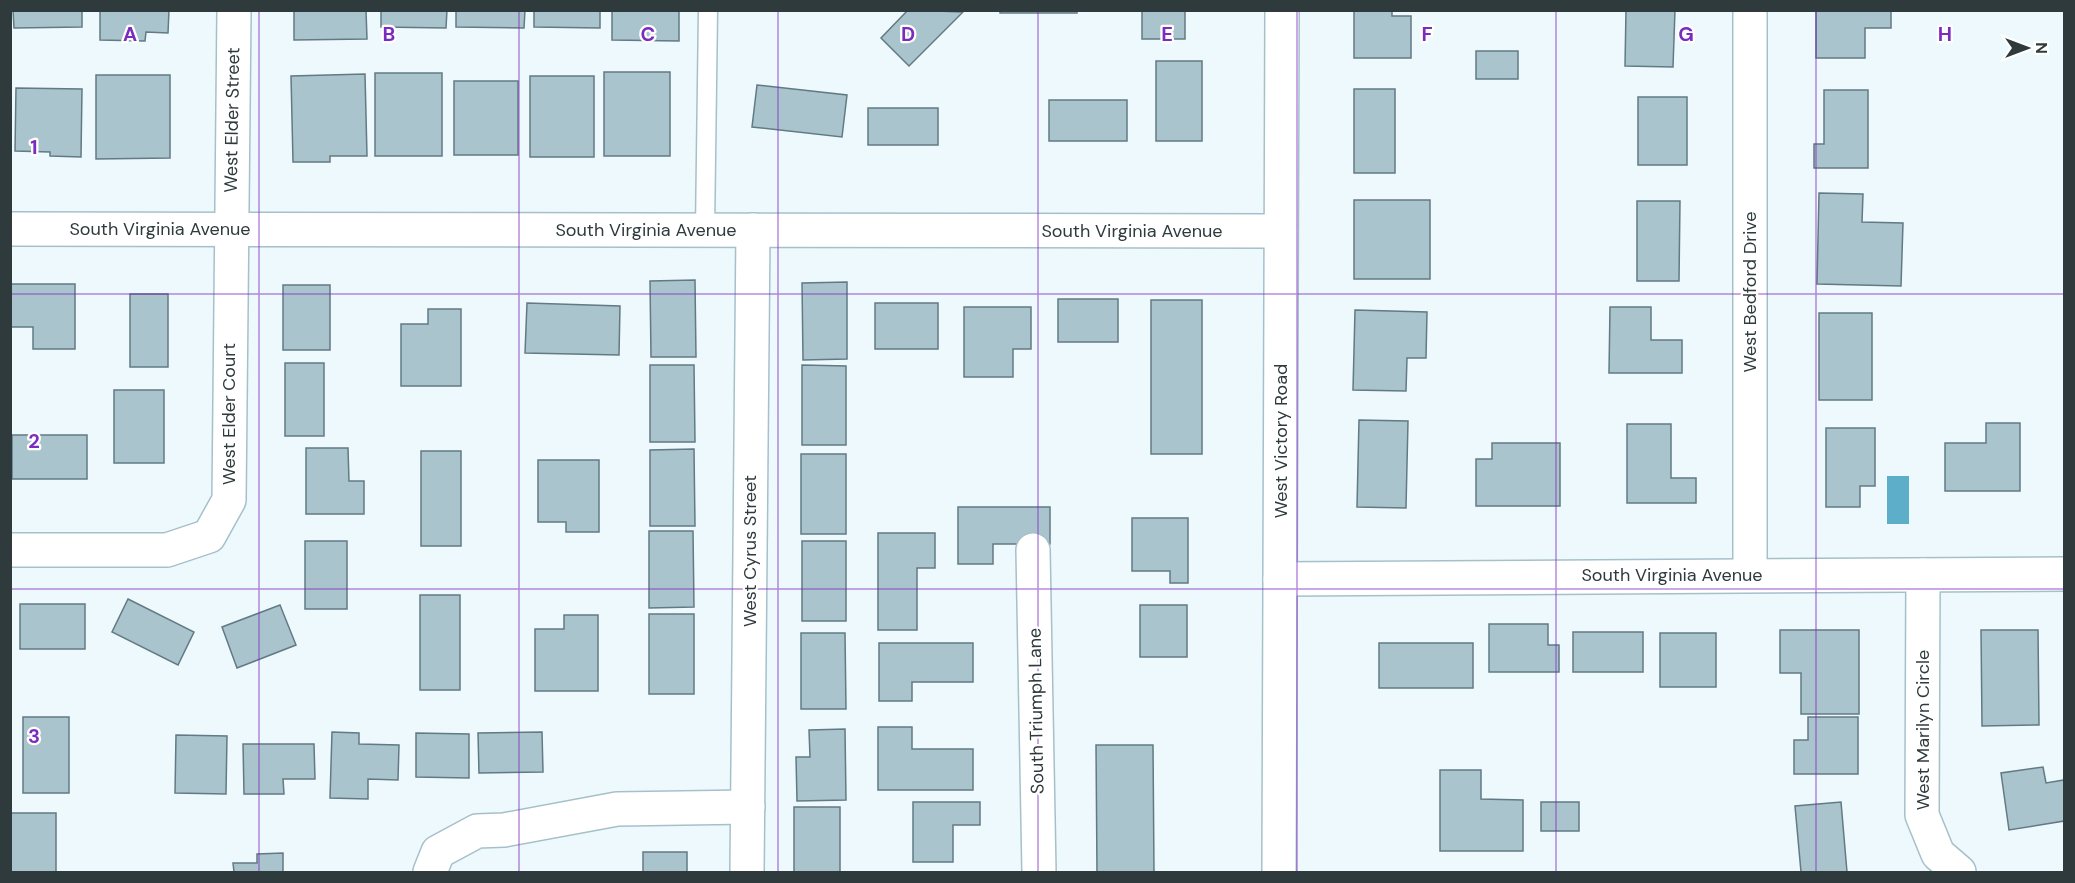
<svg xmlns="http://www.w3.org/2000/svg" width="2075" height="883" viewBox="0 0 2075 883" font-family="'DM Sans',sans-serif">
<rect width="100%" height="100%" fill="#eef9fd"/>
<!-- water -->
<rect fill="#5caec9" x="1887" y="476" width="22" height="48"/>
<!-- building -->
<g fill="#aac4ce" stroke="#617a83" stroke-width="1.5">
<path d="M13,10H82V27L14,28Z"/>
<path d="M100,10H169L168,33L146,32L145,41L100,40Z"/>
<path d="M294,10H366L367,39L294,40Z"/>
<path d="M381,10H447L446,28L381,27Z"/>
<path d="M456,10H525L524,28L456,27Z"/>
<path d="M534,10H600V28L534,27Z"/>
<path d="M612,10H679V41L612,40Z"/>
<path d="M908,10L963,12L909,66L881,38Z"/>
<rect x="1000" y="10" width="77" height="3"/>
<rect x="1142" y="10" width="43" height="29"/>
<path d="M1354,10H1392V16H1411V58H1354Z"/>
<path d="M1626,10H1675L1673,67L1625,66Z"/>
<path d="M1816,10H1891V28H1865V58H1816Z"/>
<rect x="1476" y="51" width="42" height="28"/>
<rect x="1156" y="61" width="46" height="80"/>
<rect x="604" y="72" width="66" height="84"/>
<rect x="375" y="73" width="67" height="83"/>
<path d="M365,74L367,156H330V162H293L291,76Z"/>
<path d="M96,75H170V158L96,159Z"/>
<rect x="530" y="76" width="64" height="81"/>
<rect x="454" y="81" width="64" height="74"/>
<path d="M757,85L847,95L842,137L752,127Z"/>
<path d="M16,88L82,89L81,157L50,156V152L15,151Z"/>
<rect x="1354" y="89" width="41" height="84"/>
<path d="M1824,90H1868V168H1814V144H1824Z"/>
<rect x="1638" y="97" width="49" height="68"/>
<rect x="1049" y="100" width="78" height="41"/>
<rect x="868" y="108" width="70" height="37"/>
<path d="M1819,193L1863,194L1862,222L1903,223L1901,286L1817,284Z"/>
<rect x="1354" y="200" width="76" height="79"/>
<path d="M1637,201H1680L1679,281H1637Z"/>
<path d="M695,280L696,357H651L650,281Z"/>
<path d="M847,282V359L803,360L802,283Z"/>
<path d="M10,284H75V349H33V327H10Z"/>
<rect x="283" y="285" width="47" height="65"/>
<rect x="130" y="294" width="38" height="73"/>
<rect x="1058" y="299" width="60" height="43"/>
<rect x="1151" y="300" width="51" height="154"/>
<path d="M527,303L620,306L619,355L525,353Z"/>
<rect x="875" y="303" width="63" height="46"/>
<path d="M964,307H1031V349H1013V377H964Z"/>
<path d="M1610,307H1651V340H1682V373H1609Z"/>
<path d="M428,309H461V386H401V324H428Z"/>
<path d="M1355,310L1427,312L1426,358H1407L1406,391L1353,390Z"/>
<rect x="1819" y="313" width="53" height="87"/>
<rect x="285" y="363" width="39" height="73"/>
<path d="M650,365H694L695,442H650Z"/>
<path d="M802,365L846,366V445H802Z"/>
<rect x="114" y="390" width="50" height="73"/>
<path d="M1359,420L1408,421L1406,508L1357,507Z"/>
<path d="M1986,423H2020V491H1945V443H1986Z"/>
<path d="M1627,424H1671V478H1696V503H1627Z"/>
<path d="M1826,428H1875V486H1860V507H1826Z"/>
<rect x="12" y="435" width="75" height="44"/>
<path d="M1492,443H1560V506H1476V459H1492Z"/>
<path d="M306,448H348L349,481H364V514H306Z"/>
<path d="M694,449L695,526H650V450Z"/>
<rect x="421" y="451" width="40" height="95"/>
<rect x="801" y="454" width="45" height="80"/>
<path d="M538,460H599V532H566V522H538Z"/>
<path d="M958,507H1050V544H993V564H958Z"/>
<path d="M1132,518H1188V583H1170V571H1132Z"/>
<path d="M649,531H693L694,607L649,608Z"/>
<path d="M878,533H935V568H917V630H878Z"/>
<rect x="305" y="541" width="42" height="68"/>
<rect x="802" y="541" width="44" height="80"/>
<rect x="420" y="595" width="40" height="95"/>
<path d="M128,599L194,632L178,665L112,632Z"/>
<rect x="20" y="604" width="65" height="45"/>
<path d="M280,605L296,645L237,668L222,627Z"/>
<rect x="1140" y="605" width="47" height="52"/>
<rect x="649" y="614" width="45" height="80"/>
<path d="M564,615H598V691H535V629H564Z"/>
<path d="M1489,624H1548V645H1559V672H1489Z"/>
<path d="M1780,630H1859V714H1801V673H1780Z"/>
<path d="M1981,630H2038L2039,725L1982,726Z"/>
<rect x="1573" y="632" width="70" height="40"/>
<path d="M801,633H845L846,709H801Z"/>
<rect x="1660" y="633" width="56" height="54"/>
<path d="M879,643H973V682H912V701H879Z"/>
<rect x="1379" y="643" width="94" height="45"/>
<rect x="23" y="717" width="46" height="76"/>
<path d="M1808,717H1858V774H1794V740H1808Z"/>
<path d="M878,727H912V749H973V790H878Z"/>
<path d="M845,729L846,800L797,801L796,757H810L809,730Z"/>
<path d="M332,732L359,733V744L399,745L398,780L368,779V799L330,798Z"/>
<path d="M542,732L543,772L479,773L478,733Z"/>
<path d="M416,733L469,734V778L416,777Z"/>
<path d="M176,735L227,736L226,794L175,793Z"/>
<path d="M243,744H314L315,779H283L284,794H244Z"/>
<path d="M1096,745H1153L1154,872H1097Z"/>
<path d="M2043,767L2046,783L2064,780V821L2009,830L2001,773Z"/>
<path d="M1440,770H1481V799L1523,800V851H1440Z"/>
<path d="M913,802H980V825H953V862H913Z"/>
<rect x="1541" y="802" width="38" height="29"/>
<path d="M1841,802L1847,872H1801L1795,806Z"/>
<rect x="794" y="807" width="46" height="65"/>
<rect x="10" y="813" width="46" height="59"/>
<rect x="643" y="852" width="44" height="20"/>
<path d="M283,853V872H234L233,863H257V854Z"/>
</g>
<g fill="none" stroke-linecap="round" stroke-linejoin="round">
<defs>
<path id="service" d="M705,230L708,10"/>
<g id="minor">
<path d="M10,229L1281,231"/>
<path d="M10,550H167L209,536L229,500L234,10"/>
<path d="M1033,550L1039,872"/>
<path d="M1750,574V10"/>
<path d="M1923,575L1922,815L1938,854L1959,872"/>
<path d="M1280,579L2064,574"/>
<path d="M430,872L438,852L477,831L504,830L617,809L748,807"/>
<path d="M747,872L753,230"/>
</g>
<path id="tertiary" d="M1279,872L1282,10"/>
</defs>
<!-- service casing -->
<use href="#service" stroke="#a6c0ca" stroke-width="21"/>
<!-- minor casing -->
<use href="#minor" stroke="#a6c0ca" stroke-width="36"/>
<!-- tertiary casing -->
<use href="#tertiary" stroke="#a6c0ca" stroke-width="36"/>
<!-- service -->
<use href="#service" stroke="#fff" stroke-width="18"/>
<!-- minor -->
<use href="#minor" stroke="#fff" stroke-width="33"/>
<!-- tertiary -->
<use href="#tertiary" stroke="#fff" stroke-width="33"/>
</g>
<!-- grid -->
<path fill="none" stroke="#7b2cbf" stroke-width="1.5" stroke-opacity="0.55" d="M259,10V872M519,10V872M778,10V872M1038,10V872M1297,10V872M1556,10V872M1816,10V872M10,294H2064M10,589H2064"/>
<g text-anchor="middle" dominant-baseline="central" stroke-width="4.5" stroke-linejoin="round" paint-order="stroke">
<!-- street labels -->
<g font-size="18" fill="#2f3a3d" stroke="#fff">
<text transform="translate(232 120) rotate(-89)">West Elder Street</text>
<text x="160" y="229">South Virginia Avenue</text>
<text x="646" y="230">South Virginia Avenue</text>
<text x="1132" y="231">South Virginia Avenue</text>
<text transform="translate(1750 292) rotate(-90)">West Bedford Drive</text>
<text transform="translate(229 414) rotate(-90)">West Elder Court</text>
<text transform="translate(1281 441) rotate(-90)">West Victory Road</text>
<text transform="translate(750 551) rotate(-90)">West Cyrus Street</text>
<text x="1672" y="575">South Virginia Avenue</text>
<text transform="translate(1036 711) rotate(-91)">South Triumph Lane</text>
<text transform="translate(1923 730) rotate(-90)">West Marilyn Circle</text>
</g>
</g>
<g font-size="20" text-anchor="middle" font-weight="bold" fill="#7b2cbf" stroke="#fff" stroke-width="4.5" stroke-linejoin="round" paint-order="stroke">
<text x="130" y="41">A</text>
<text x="389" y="41">B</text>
<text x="648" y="41">C</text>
<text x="908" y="41">D</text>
<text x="1167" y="41">E</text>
<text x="1427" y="41">F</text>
<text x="1686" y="41">G</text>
<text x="1945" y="41">H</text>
<text x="34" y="154">1</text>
<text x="34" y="448">2</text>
<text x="34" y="743">3</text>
</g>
<!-- border -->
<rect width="2075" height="883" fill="none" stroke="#2f3a3d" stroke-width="24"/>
<!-- north arrow -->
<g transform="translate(2027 48) rotate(90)" stroke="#ffffff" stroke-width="4.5" paint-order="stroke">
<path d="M0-4.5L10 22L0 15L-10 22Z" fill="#2f3a3d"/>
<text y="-9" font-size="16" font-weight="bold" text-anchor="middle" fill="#2f3a3d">N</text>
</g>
</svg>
